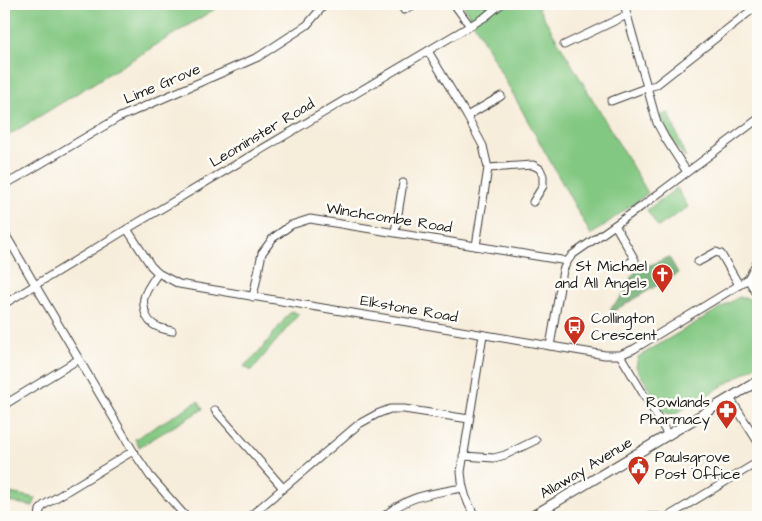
<svg xmlns="http://www.w3.org/2000/svg" width="762" height="521" viewBox="0 0 762 521" font-family="'Architects Daughter',sans-serif">
<rect width="100%" height="100%" fill="#fdfcf7"/>
<filter id="ink" filterUnits="userSpaceOnUse"><feTurbulence type="fractalNoise" baseFrequency=".02" numOctaves="2"/><feDisplacementMap in="SourceGraphic" scale="10" xChannelSelector="R" yChannelSelector="G"/><feConvolveMatrix kernelMatrix="1 2 1 2 8 2 1 2 1" color-interpolation-filters="sRGB"/></filter>
<filter id="wash" filterUnits="userSpaceOnUse"><feTurbulence type="fractalNoise" baseFrequency=".0096" numOctaves="4" result="noise"/><feDisplacementMap in="SourceGraphic" scale="20" xChannelSelector="R" yChannelSelector="G"/><feGaussianBlur stdDeviation="1.12" result="paint"/><feColorMatrix in="noise" values="0 0 0 0 0 0 0 0 0 0 0 0 0 0 0 0 0 1.4 0 .05"/><feComposite in="paint" operator="in"/></filter>
<g filter="url(#wash)">
<rect width="100%" height="100%" fill="#f7eddb"/>
<!-- green -->
<g fill="#83c882" stroke="#50724f">
<path d="M4,4H223L4,138Z"/>
<path d="M463,4H536L648,193L591,235Z"/>
<path d="M669,113L686,158C674,147 666,130 661,115Z"/>
<path d="M677,188L688,207L658,227L647,210Z"/>
<path d="M739,297L750,299L758,312V365L673,415L663,412L636,367L638,357Z"/>
<path d="M291,311L299,314L251,371L244,366L260,351Z"/>
<path d="M198,401L203,409L139,447L135,439Z"/>
<path d="M4,492L36,498L33,506L4,501Z"/>
</g>
<!-- forest -->
<path fill="#6aac70" stroke="#436446" d="M669,257L678,273L612,312L610,309L624,294L632,275L638,270Z"/>
</g>
<g filter="url(#ink)">
<g fill="none" stroke-linecap="round" stroke-linejoin="round">
<defs>
<g id="minor">
<path d="M400,4L404,10L415,4"/>
<path d="M454,4L470,26"/>
<path d="M624,4L657,123L665,138L687,172"/>
<path d="M564,45L627,15"/>
<path d="M428,51L467,116L483,146L488,168L476,246"/>
<path d="M611,101L648,87L656,85L758,5"/>
<path d="M467,116L501,96"/>
<path d="M488,168L533,165L540,169L543,176V186L533,202"/>
<path d="M4,184L15,179L118,118L258,57L307,25L325,4"/>
<path d="M615,225L635,260L625,265"/>
<path d="M127,229L151,266L158,273L179,284L605,355H620L634,349L739,285L748,279L758,260"/>
<path d="M4,232L133,451L150,476L186,517"/>
<path d="M395,232L403,183"/>
<path d="M698,262L716,252L721,254L739,285"/>
<path d="M158,273C153,281 146,289 144,298C143,300 144,305 144,306C146,324 156,328 172,331"/>
<path d="M748,279L758,296"/>
<path d="M253,297L262,253L273,238L291,225L310,219L561,260L567,262"/>
<path d="M4,304L127,229L485,17L501,4"/>
<path d="M550,346L563,270L567,262L572,255L642,206L758,119"/>
<path d="M620,355L668,435"/>
<path d="M730,398L758,442"/>
<path d="M4,405L79,359"/>
<path d="M215,410L283,488"/>
<path d="M463,456L494,458L505,455L536,440"/>
<path d="M39,517L40,510L44,505L133,451"/>
<path d="M249,517L359,424L377,414L390,409H404L469,419"/>
<path d="M383,517C409,495 430,494 462,488"/>
<path d="M476,517C466,503 462,489 461,472L483,335"/>
<path d="M629,517H659"/>
<path d="M667,517L758,462"/>
</g>
<path id="tertiary" d="M531,517L758,381"/>
</defs>
<!-- minor casing -->
<use href="#minor" stroke="#3d3b39" stroke-width="9"/>
<!-- tertiary casing -->
<use href="#tertiary" stroke="#3d3b39" stroke-width="11"/>
<!-- minor -->
<use href="#minor" stroke="#fff" stroke-width="7"/>
<!-- tertiary -->
<use href="#tertiary" stroke="#fff" stroke-width="9"/>
</g>
</g>
<!-- icons -->
<defs>
<symbol id="church-pin" viewBox="-11 -11 22 30"><path d="M0 17L-7.5 6A9.5 9.5 0 1 1 7.5 6Z" fill="#c8321e" stroke="#fdfcf7"/><path d="M-1.2-6h2.4v3.5h3.3v2.4h-3.3V6h-2.4V-.1h-3.3v-2.4h3.3Z" fill="#fff"/></symbol>
<symbol id="bus-pin" viewBox="-11 -11 22 30"><path d="M0 17L-7.5 6A9.5 9.5 0 1 1 7.5 6Z" fill="#c8321e" stroke="#fdfcf7"/><path d="M-5-6H5V4H4V6H2V4H-2V6H-4V4H-5ZM-3.5-4V0h7V-4ZM-3.5 1.2v1.5H-2V1.2ZM2 1.2v1.5H3.5V1.2Z" fill="#fff"/></symbol>
<symbol id="pharmacy-pin" viewBox="-11 -11 22 30"><path d="M0 17L-7.5 6A9.5 9.5 0 1 1 7.5 6Z" fill="#c8321e" stroke="#fdfcf7"/><path d="M-2-6h4v4h4v4h-4v4h-4v-4h-4v-4h4Z" fill="#fff"/></symbol>
<symbol id="civic-pin" viewBox="-11 -11 22 30"><path d="M0 17L-7.5 6A9.5 9.5 0 1 1 7.5 6Z" fill="#c8321e" stroke="#fdfcf7"/><path d="M-.6-6.5H3V-4.5H.6V-3L4-1V1h2V6H-6V1h2V-1L-.6-3ZM-1.2 2.5V6h2.4V2.5Z" fill="#fff"/></symbol>
</defs>
<g fill-rule="evenodd">
<use href="#church-pin" x="650" y="262" width="25" height="34"/>
<use href="#bus-pin" x="562" y="314" width="25" height="34"/>
<use href="#pharmacy-pin" x="714" y="398" width="25" height="34"/>
<use href="#civic-pin" x="626" y="454" width="25" height="34"/>
</g>
<g text-anchor="middle" dominant-baseline="central" stroke-width="5" stroke-linejoin="round" paint-order="stroke">
<!-- street labels -->
<g font-size="15" fill="#1c1c1c" stroke="#fdfcf7">
<text transform="translate(162 84) rotate(-23)">Lime Grove</text>
<text transform="translate(262 133) rotate(-31)">Leominster Road</text>
<text transform="translate(389 218) rotate(9)">Winchcombe Road</text>
<text transform="translate(409 309) rotate(10)">Elkstone Road</text>
<text transform="translate(586 468) rotate(-31)">Allaway Avenue</text>
</g>
<!-- poi labels -->
<g font-size="15" fill="#1c1c1c" stroke="#fdfcf7" text-anchor="end">
<text x="647" y="266">St Michael<tspan x="647" dy="17">and All Angels</tspan></text>
<text x="591" y="318" text-anchor="start">Collington<tspan x="591" dy="17">Crescent</tspan></text>
<text x="710" y="402">Rowlands<tspan x="710" dy="17">Pharmacy</tspan></text>
<text x="655" y="457" text-anchor="start">Paulsgrove<tspan x="655" dy="17">Post Office</tspan></text>
</g>
</g>
<!-- margin -->
<rect width="762" height="521" fill="none" stroke="#fdfcf7" stroke-width="20"/>
</svg>
